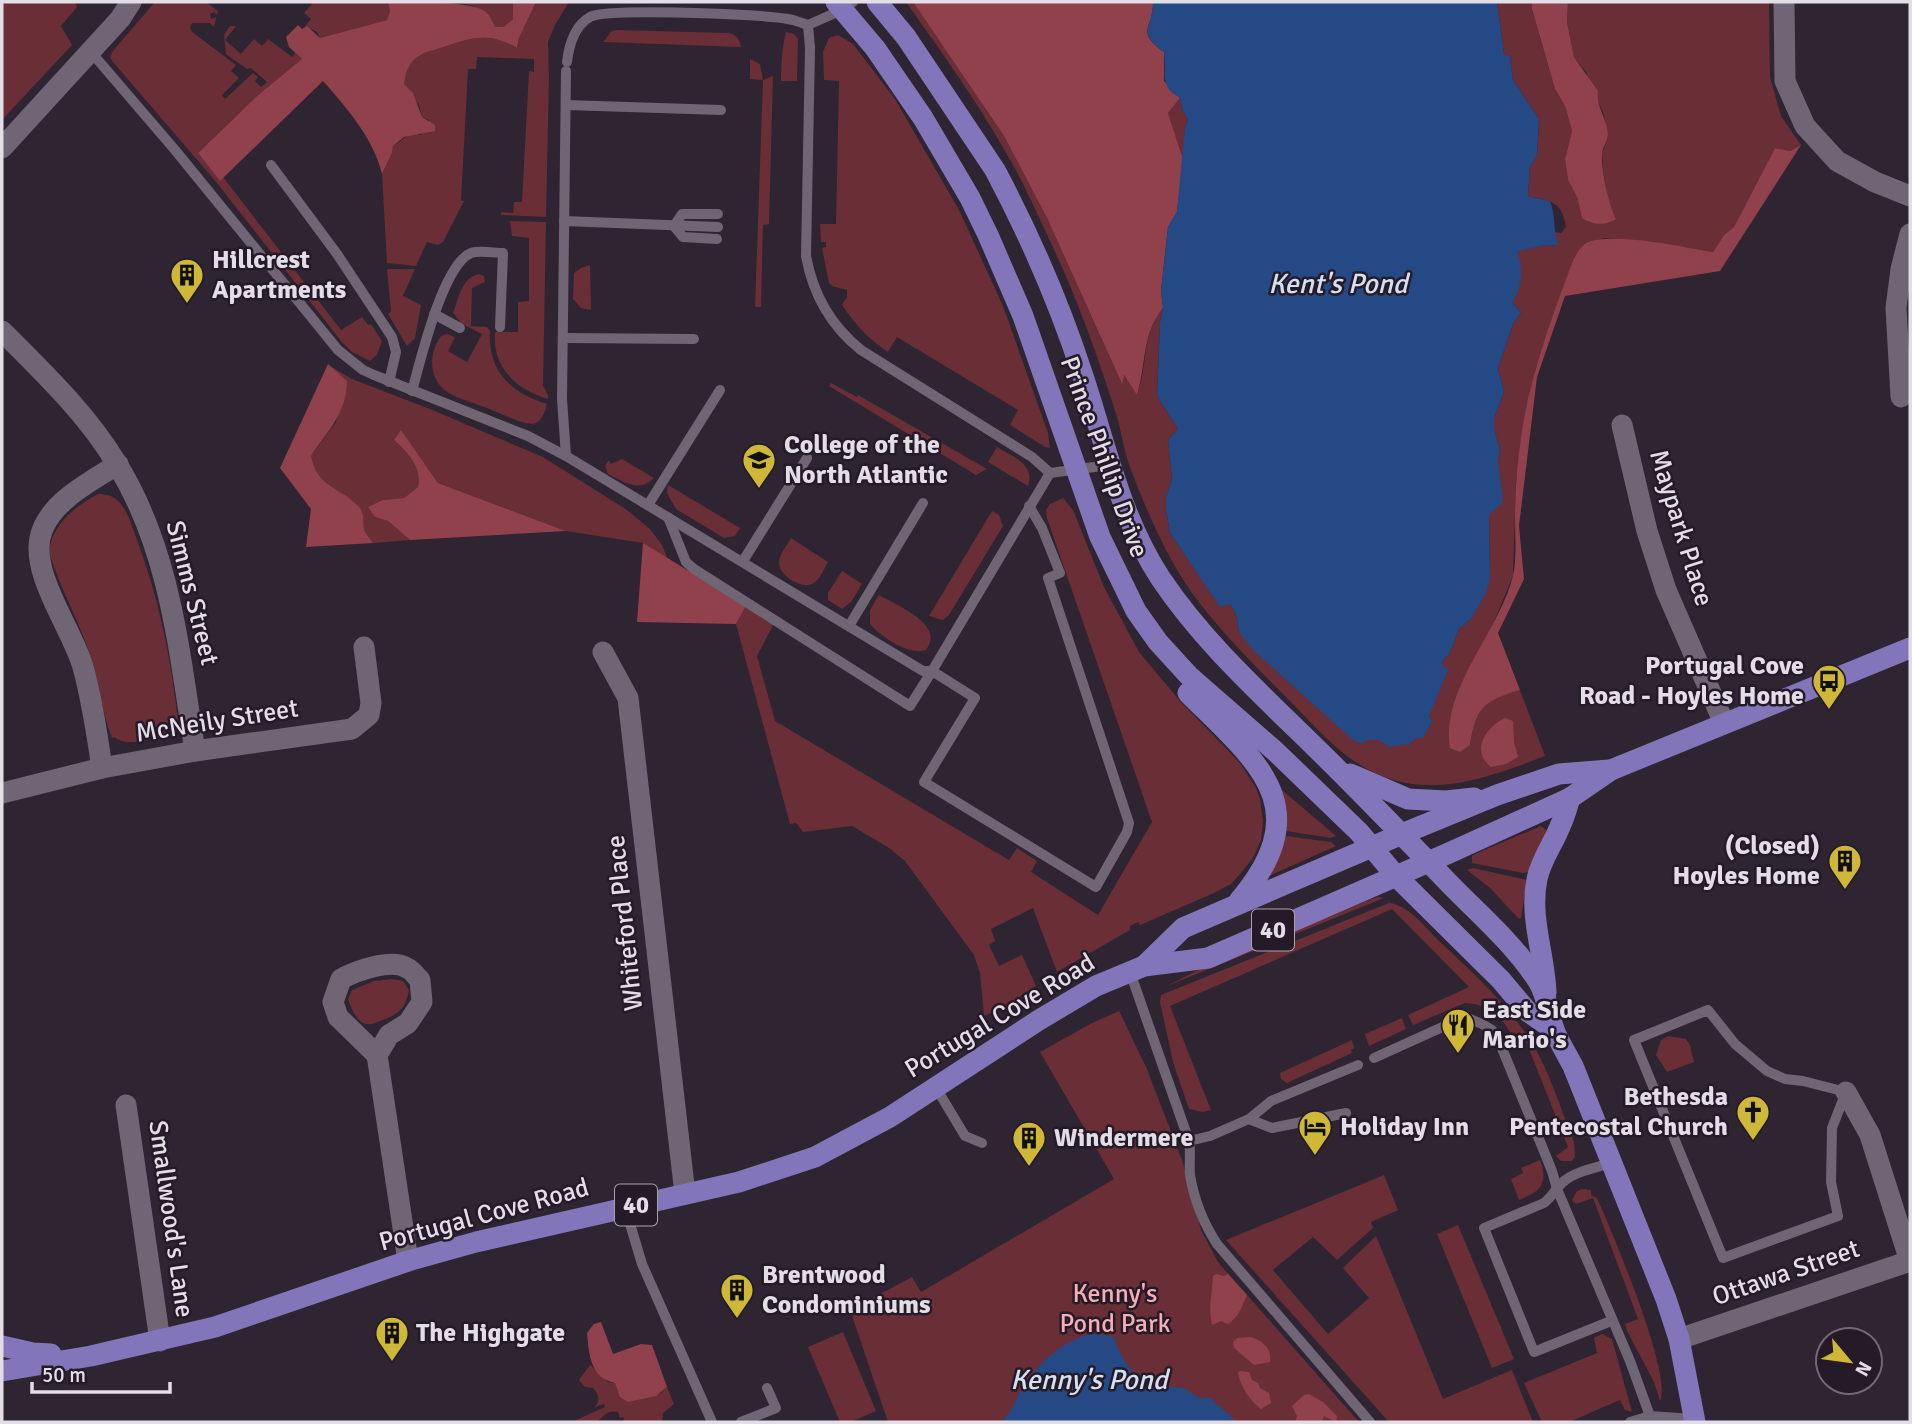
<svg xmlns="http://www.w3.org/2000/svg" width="1912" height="1424" viewBox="0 0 1912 1424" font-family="Signika,sans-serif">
<rect width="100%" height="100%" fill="#2e2432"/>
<!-- green -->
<g fill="#6a2e36">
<path d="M2,2H75L77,7L61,26L72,45L2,120Z"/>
<path d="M155,2H206L218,11L217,15L214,12L210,14L211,19L216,17L214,27L210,23H192L190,28L192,32L236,65L231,71L239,78L222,95L225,99L253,73L258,77L255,81L261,87L267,82L251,68L247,69L226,54L224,35L230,26H236L225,40L241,54L254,39L262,46L268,39L292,57L295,53L302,59L258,95L198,153L220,181L223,177L341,330L362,317L368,325L371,324L382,341L377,355L370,361L352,352L341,341L217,183L113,62L110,57L112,52Z"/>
<path d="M310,2H388L390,11L387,20L320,38L317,32L305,26L311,19L304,13L312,4Z"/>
<path d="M456,2H513V19L505,27H495L492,21L474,6Z"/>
<path d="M536,2H569L555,25L548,42L549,79L546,217L501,215V212L513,213L514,202H522L529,71L534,72V59L477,57L476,69H468L461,201H464L443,242L438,245L427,242L416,266L387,263L382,174L392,153L393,146C403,140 408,132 421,135L429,120L422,117L419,105L404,84C409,52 424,54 450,45C478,36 490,34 517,48L519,38Z"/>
<path d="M906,2H913L1004,136L1047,218L1121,382L1123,374L1137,394C1149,363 1140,338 1163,308L1160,322L1157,396L1178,429L1168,440L1172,479L1166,497V510L1170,533L1220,606L1231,603L1236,615L1239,632L1365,740H1379L1432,721L1429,716L1441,663L1450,653L1459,629L1471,619L1490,578L1489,515L1500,449L1494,429V419L1504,392L1498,368L1513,324L1521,313L1512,302L1516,250L1546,245L1557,246L1554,232L1561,233L1566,227C1562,201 1551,201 1528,196L1530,167L1537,156L1539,119L1513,80L1510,56L1504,54L1497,2H1532V9L1555,89L1565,106L1572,131L1565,159L1568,180L1577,197L1582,218L1616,219L1609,207L1603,170L1602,153L1608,137L1604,115L1586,72L1574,57L1567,22L1568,2H1769L1770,77L1781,116L1801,145L1790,151L1775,148L1734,227L1724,235L1713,252L1654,242L1605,238L1584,244L1573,260L1535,371L1516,480L1513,576L1487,638L1465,680L1470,745C1476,707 1484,701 1520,690L1545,756C1477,782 1413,806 1347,756C1326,740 1307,718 1288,699C1254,665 1220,631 1192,593C1166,556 1147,512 1131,470C1124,453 1122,434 1117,417C1101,366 1083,315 1062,267C1049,239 1036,210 1022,182C989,118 947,60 906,2Z"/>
<path d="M617,30L728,33C737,35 739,38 741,47L603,42L612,31Z"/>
<path d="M786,32L794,34L798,39L797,81H781C781,66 782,47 786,32Z"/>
<path d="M838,35L853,44L895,99L959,210L1003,306L1048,433L1050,448L1045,447L1010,425L1018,410L897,337L888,352C868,339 855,324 842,305L847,297V290L832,286L829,283L822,248L826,247V242H821L820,224H836L839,81L824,80L823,52L829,38Z"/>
<path d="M750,59L760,64L763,80L773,76L769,224L763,225L761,307H755L763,80L750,79Z"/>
<path d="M1180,98L1183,111L1188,120L1185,127L1183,159L1168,113Z"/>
<path d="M510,221L546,222L543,386L548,395V399C516,390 492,367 495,332H518V302L529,301V238L512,236Z"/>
<path d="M590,265L591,310L581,308L573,299L574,273L581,268Z"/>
<path d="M387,269H415L403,296L421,305L415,338L407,346L388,314L391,311Z"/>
<path d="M479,274L484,276L485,282L472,288L471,326L487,327L490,331C488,372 510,392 547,404C545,411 543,419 536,423C527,427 499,413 490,409C477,404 461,400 449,393C428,380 428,354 441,336L447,334L455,337L448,351L467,362L482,334L462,324L453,313C459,298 461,278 479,274Z"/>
<path d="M330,366L352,379L430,409L543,457L627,510L650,529L662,545L668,560L643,543L566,531L438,483L401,431L394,440C408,453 422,467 418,487L404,498L384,500L375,517L388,521L410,540L373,543C370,538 365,533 364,529C363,521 365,514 359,508C341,487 318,488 310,457L336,422L347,382Z"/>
<path d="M831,383L857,397L858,395L987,469L976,475L829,386Z"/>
<path d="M997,447C1012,456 1036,465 1028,486L988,462Z"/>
<path d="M622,459L654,478C639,493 624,482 608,474L605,466L609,460L611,464Z"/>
<path d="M668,485L740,528L735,536L724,538L676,509L667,493Z"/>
<path d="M98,494C106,494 112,495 118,501C128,510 132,527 137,540C159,599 171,658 178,721H174L167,734C151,739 128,748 114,737L112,738C102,712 99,684 91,658C80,623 61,590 50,555C47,529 76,505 98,494Z"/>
<path d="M1063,498L1073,510L1104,587L1139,652L1180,701L1240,763L1256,788L1260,799L1263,821L1261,840L1253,858L1240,874L1231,884L1214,893L1140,925L1138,922L1130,926V930L1057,972L1033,908L991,929L995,941L989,945L999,966L1022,955L1036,986L1006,1006L984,1016L980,973L974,955L905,861L889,848L852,826L803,832L796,823L790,824L736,624L746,606L774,623L757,656L775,721L1009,860L1017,848L1037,861L1031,872L1098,915L1152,822L1047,518L1046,510L1050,504Z"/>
<path d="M992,511L999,515L1003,526L949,615L943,620L929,616Z"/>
<path d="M791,538L828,562C824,569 820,580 812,584C801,589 779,575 779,563C779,554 787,546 791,538Z"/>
<path d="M842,571L862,584L851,602L842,609L828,600V593Z"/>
<path d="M879,595C898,606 946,625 926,650C909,656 881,637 870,624V610Z"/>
<path d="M1282,790L1336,836L1331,838L1286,831V815L1280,792Z"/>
<path d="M1541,826L1546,830L1545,834L1529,872L1523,873L1472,863V856L1475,854Z"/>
<path d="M1286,836L1331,842L1336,846L1269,876Z"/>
<path d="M1473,868L1527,880L1521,918L1519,919L1490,888L1467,870Z"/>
<path d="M1378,897L1384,898L1167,986L1196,971L1371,899Z"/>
<path d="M1389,903C1409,905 1425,927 1439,941C1470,970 1502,999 1527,1035C1548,1066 1560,1107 1574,1142L1575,1157L1572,1161H1561L1556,1156L1568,1147L1525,1039L1515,1042C1505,1020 1491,1004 1465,1003L1413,1025L1408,1015L1469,987L1392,909L1170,1006L1211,1110L1203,1112L1189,1109L1173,1062L1160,1002L1161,995Z"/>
<path d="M392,979L403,981L409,990C406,1009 398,1015 380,1021C374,1023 370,1026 363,1023C355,1019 351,1007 348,999L352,990L374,981Z"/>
<path d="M1119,1011L1147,1069L1183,1163L1201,1230L1218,1262L1359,1422H888L850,1310L912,1277L921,1292L1114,1179L1040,1052L1090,1024Z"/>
<path d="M1402,1018L1406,1029L1369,1046L1365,1034Z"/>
<path d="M1668,1036L1686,1039L1690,1045L1694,1062L1667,1072L1656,1055L1661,1040Z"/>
<path d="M1352,1040L1354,1048L1351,1050L1352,1053L1287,1083L1281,1079L1280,1073Z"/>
<path d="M1540,1160C1549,1184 1540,1192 1519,1200L1511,1179L1523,1173L1521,1168Z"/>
<path d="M1384,1175L1398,1210L1371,1222L1373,1228L1337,1260L1313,1237L1273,1270L1328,1334L1369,1298L1343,1268L1376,1236L1443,1399L1512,1370L1533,1422H1389L1226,1240Z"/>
<path d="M1582,1189L1591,1190V1195L1597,1198C1611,1229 1673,1375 1660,1401L1654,1382L1627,1331L1625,1324L1638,1319L1593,1198L1576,1204L1572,1200L1577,1191Z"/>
<path d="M1458,1225L1514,1359L1492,1368L1437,1234Z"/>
<path d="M843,1332L876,1411L851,1422H840L808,1347Z"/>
<path d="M1602,1334L1612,1339L1632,1412L1625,1410L1620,1400L1569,1422H1542L1524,1383L1597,1353L1594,1338Z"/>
<path d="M590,1365L608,1382L615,1383L638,1398L661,1393L667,1387L674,1404L663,1413L662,1422H625L623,1417L620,1418L618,1412C606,1409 604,1418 595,1422H572L605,1407L604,1404L595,1407C601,1400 598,1394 593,1388L585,1387L579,1380Z"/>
</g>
<!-- forest -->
<g fill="#91414c">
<path d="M388,2C409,2 472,0 486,12C490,16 493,22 495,27H504L513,19V2H536L519,38L517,48C491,34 477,36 450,45C424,54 409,52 404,84L413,93L422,117L435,125V131L404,137L393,146L392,153L382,174C374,139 346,107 323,81L220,181L198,153L258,95L302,59L289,47L286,37L298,25L302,29L307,26L320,38L387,20L390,11Z"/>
<path d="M913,2H1153C1153,30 1135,31 1164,52V81L1180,98L1168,113L1183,159L1177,212L1168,227L1161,291L1163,308C1141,336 1147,362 1137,395L1124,375L1122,384L1047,218L1004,136Z"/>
<path d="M1532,2H1568L1567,22L1574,57L1598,91C1596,107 1607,118 1608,134C1608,141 1602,147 1602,155C1601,170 1609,206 1616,219C1605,226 1593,225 1582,218L1577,197L1568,180L1565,159L1572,131L1565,106L1555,89L1532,9Z"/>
<path d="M1801,145L1720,271L1565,296L1537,377L1519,526L1524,579L1498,633L1520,690C1484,701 1476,707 1470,745L1460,752L1450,748C1440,690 1499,632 1513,576C1517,557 1515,537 1515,518C1515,491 1517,465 1521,438C1529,377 1552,318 1573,260C1576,255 1581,246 1586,243C1610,231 1685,247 1713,252L1724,235L1734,227L1775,148L1790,151Z"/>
<path d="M328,364L347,381C346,415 328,430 311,456C317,488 341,487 359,507C365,514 363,521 364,529C365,533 370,538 373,543L306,547L311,509L280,468Z"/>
<path d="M401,430L438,483L566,531L410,540L388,521L375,517L368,507L383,500L404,498L418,487C422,467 408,453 394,440Z"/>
<path d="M643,543L746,606L736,624L637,622Z"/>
<path d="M1505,718L1513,721L1514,743L1518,757L1506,764L1491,767C1470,751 1486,727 1505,718Z"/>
<path d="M1216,1274L1224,1276L1228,1274L1247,1295C1242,1306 1239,1317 1228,1324L1221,1321L1212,1325C1208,1308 1212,1293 1213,1276Z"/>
<path d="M601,1322L613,1354L641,1344L652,1345L667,1387L656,1396L628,1402L620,1397L615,1383C590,1378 589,1354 587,1333L594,1324Z"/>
<path d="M1250,1337C1262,1340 1272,1348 1270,1362L1254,1365L1234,1348L1233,1342L1237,1338Z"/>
<path d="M1240,1371L1249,1372L1252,1380L1258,1383L1260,1388L1269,1393L1271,1403L1261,1409C1249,1399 1241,1388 1238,1373Z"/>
<path d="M1309,1394L1323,1402L1337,1416L1336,1422L1324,1416L1322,1422H1295L1297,1416L1292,1406L1304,1395Z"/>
</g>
<!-- water -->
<g fill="#244984">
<path d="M1153,2H1497L1504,54L1510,56L1513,80L1539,119L1537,156L1530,167L1528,196L1550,201C1556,216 1553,230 1558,246L1546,245L1517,251C1523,266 1523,289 1512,302L1521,313L1513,324L1498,368L1504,392L1494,419V429L1500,449L1498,462L1503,502L1489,515L1490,578L1486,593L1471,619L1459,629L1450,653L1441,663L1448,670L1429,716L1432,721L1423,738H1416L1409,744L1389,747L1379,740H1365L1362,744L1353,740L1253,650L1239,632L1236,615L1231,604L1220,607L1170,533L1166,510V497L1172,479L1168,440L1178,429L1157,396L1160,322L1163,308L1161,291L1168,227L1177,211L1185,127L1188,120L1183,111L1180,98C1158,86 1167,73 1164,52C1135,30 1153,30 1153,2Z"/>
<path d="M1093,1333L1114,1337C1116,1347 1128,1369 1136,1375L1142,1374L1155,1379L1160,1386L1184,1388L1199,1398H1210L1237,1422H1002C1011,1412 1015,1401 1022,1389C1038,1362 1063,1341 1093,1333Z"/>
</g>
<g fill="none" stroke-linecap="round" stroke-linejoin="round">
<!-- service -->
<g stroke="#706575" stroke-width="10">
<path d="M853,2L842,10L808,25L810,48L806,256C813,295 831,326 861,350L1032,457L1050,473L1109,465"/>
<path d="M91,52L175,150L338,350L363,370L374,375L528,436L566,456L923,671H932L1050,473"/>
<path d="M567,62C569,45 574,26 590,17C606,8 764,14 788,19C795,20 801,23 808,25"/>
<path d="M566,105L721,110"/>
<path d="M271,165L337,254L392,337L396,352L389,382"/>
<path d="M564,221L718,227"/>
<path d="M674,226L682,214H718"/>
<path d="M674,226L683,237L717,239"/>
<path d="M434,314L460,328"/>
<path d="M564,338L694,339"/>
<path d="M412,391C420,362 443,264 471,253C480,250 494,253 503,253L500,327"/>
<path d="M566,456L562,399L566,71"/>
<path d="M648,505L720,390"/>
<path d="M668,517L686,562L694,569L910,706L932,671L975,698L924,782L1096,887L1127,832L1129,823L1048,578L1060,573L1042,528L1029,506"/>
<path d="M743,561L807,458"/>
<path d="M849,626L923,503"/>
<path d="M1130,972L1189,1141C1191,1152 1189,1164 1190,1175C1194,1199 1204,1224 1217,1244L1370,1422"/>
<path d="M1708,1010L1735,1044L1767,1071L1785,1079L1803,1081L1846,1092L1832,1128L1831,1182L1838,1216L1723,1258L1634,1040Z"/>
<path d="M1374,1058L1458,1020L1470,1019L1482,1024L1492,1030L1499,1041L1552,1171L1557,1189L1630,1361L1650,1416"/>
<path d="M935,1086L965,1136L982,1143"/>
<path d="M1249,1119L1272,1128L1346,1113"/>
<path d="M1189,1141L1210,1136L1249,1119L1271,1101L1358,1065"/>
<path d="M625,1207L642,1264L712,1422"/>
<path d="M1611,1321L1534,1352L1484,1228L1544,1203C1552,1197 1556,1188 1563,1182C1575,1171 1596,1168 1611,1163"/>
<path d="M741,1422L776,1408L767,1388"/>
<path d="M1630,1422L1650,1416L1694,1419"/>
</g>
<!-- minor -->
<g stroke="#706575" stroke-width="21">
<path d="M1784,2L1785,81L1805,126L1837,161L1875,182L1910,196"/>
<path d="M2,148L120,19L131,2"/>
<path d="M2,331C43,372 87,414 117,464C171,552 179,652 195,751"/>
<path d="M1901,397L1896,308L1901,269L1910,234"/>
<path d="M1622,425L1647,531L1666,590L1724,723"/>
<path d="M603,652L628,698L685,1194"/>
<path d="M102,768C97,734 92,700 83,667C72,628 27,570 42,531C53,500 92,481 118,464"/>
<path d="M2,793L102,768L195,751L352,729L369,715L371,703L364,647"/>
<path d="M377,1055L338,1017L333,1002L341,979C356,971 391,958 407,968C412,970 416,976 420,980L422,1002L408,1023L389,1035L377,1055L408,1261"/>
<path d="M126,1105L160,1341"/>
<path d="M1679,1339L1910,1261L1870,1135L1846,1092"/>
</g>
<!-- primary -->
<g stroke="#8275b9" stroke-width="21">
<path d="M836,2L875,48L923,118L970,198L988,235L1023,316L1100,537L1136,611L1158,642L1190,677L1275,751L1359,832L1396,876L1501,980L1527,1011L1554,1030"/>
<path d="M877,2L906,37L995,170C1030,236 1060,305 1083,376C1106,445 1120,517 1161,579C1204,643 1261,694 1316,748C1359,790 1400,833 1442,876C1474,910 1512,941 1538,981C1548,997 1548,1014 1555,1032C1560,1043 1567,1055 1573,1066L1666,1299L1679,1339L1695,1422"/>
<path d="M1188,693C1257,762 1319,806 1239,901"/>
<path d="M1350,774L1408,799L1446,801L1474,798"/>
<path d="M1144,966L1183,928L1402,834L1497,795L1559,774L1609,770"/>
<path d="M1546,993C1545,955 1529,918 1537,879C1541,859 1554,843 1561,824C1565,816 1567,807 1570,798"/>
<path d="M2,1346L33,1353L51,1354"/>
<path d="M2,1371L91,1356L215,1327L408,1261L476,1242L739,1182L815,1157L890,1117L1039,1020L1096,986L1144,966L1208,958L1449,853L1570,798L1611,770L1910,648"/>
</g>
</g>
<!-- icons -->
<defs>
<symbol id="building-pin" viewBox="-11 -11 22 30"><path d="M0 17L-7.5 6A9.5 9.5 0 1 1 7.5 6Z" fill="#cfb837" stroke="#251b28"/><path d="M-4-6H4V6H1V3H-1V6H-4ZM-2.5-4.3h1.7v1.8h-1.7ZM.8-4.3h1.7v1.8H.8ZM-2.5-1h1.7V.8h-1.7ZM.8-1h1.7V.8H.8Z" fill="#111"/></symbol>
<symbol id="university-pin" viewBox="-11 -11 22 30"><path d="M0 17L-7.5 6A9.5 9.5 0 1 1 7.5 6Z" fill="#cfb837" stroke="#251b28"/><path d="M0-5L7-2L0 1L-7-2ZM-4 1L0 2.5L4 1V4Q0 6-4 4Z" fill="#111"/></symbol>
<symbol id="bus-pin" viewBox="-11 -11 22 30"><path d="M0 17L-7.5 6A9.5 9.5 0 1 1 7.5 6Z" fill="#cfb837" stroke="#251b28"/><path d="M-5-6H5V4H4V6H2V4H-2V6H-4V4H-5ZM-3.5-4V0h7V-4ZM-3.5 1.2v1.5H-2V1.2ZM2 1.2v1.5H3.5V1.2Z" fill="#111"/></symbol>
<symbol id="restaurant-pin" viewBox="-11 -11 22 30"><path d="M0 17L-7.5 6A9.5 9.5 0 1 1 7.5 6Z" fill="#cfb837" stroke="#251b28"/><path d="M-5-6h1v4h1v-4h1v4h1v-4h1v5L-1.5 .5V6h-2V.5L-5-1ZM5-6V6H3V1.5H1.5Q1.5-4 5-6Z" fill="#111"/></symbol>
<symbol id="church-pin" viewBox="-11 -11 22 30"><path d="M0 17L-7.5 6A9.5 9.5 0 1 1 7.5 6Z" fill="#cfb837" stroke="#251b28"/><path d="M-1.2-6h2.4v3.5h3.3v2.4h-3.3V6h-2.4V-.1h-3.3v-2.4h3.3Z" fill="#111"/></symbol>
<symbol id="hotel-pin" viewBox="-11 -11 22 30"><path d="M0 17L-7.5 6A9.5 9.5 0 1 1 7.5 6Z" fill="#cfb837" stroke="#251b28"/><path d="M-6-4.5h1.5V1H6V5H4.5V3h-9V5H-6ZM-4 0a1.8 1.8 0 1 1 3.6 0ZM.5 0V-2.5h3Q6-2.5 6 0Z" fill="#111"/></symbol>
</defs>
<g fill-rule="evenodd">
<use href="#building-pin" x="168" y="256" width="38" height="52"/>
<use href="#university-pin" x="740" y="441" width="38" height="52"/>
<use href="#bus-pin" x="1810" y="662" width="38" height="52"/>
<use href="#building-pin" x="1826" y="842" width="38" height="52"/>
<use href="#restaurant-pin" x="1439" y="1006" width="38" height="52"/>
<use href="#church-pin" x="1734" y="1093" width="38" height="52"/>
<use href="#hotel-pin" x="1296" y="1108" width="38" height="52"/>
<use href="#building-pin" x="1010" y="1119" width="38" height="52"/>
<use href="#building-pin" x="718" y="1271" width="38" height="52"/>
<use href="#building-pin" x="373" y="1314" width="38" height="52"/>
</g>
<g text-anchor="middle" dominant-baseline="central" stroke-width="5" stroke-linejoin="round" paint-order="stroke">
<!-- shield labels -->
<g fill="#251b28" stroke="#aaa3ad" stroke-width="2">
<rect x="1252" y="909.5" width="42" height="41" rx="5"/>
<rect x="615" y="1184.5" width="42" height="41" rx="5"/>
</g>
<g font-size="24" font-weight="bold" fill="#e3dde6">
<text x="1273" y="930">40</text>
<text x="636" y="1205">40</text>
</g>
<!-- poi labels -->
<g font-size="26" font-weight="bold" fill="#e3dde6" stroke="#251b28" text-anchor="start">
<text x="212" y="260">Hillcrest<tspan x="212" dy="30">Apartments</tspan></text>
<text x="784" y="445">College of the<tspan x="784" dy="30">North Atlantic</tspan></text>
<text x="1804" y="666" text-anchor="end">Portugal Cove<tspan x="1804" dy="30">Road - Hoyles Home</tspan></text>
<text x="1820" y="846" text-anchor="end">(Closed)<tspan x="1820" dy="30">Hoyles Home</tspan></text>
<text x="1482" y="1010">East Side<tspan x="1482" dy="30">Mario's</tspan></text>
<text x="1728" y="1097" text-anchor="end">Bethesda<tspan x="1728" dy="30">Pentecostal Church</tspan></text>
<text x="1340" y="1127">Holiday Inn</text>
<text x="1054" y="1138">Windermere</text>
<text x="762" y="1275">Brentwood<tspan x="762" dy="30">Condominiums</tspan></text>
<text x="416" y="1333">The Highgate</text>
</g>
<!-- street labels -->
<g font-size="26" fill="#e3dde6" stroke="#251b28">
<text transform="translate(1104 457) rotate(70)">Prince Phillip Drive</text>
<text transform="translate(1681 528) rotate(73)">Maypark Place</text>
<text transform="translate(192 593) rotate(76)">Simms Street</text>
<text transform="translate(217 721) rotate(-9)">McNeily Street</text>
<text transform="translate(625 923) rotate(-96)">Whiteford Place</text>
<text transform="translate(1000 1016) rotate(-31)">Portugal Cove Road</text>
<text transform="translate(484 1215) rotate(-15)">Portugal Cove Road</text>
<text transform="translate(171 1219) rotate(82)">Smallwood's Lane</text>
<text transform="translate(1786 1273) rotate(-19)">Ottawa Street</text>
</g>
<!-- park labels -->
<g font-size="26" fill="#f5aeb4" stroke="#251b28">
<text x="1115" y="1294">Kenny's<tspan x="1115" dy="30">Pond Park</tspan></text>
</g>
<!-- water labels -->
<g font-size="28" font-style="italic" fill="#d4e0f2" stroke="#251b28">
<text x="1338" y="284">Kent's Pond</text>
<text x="1089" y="1380">Kenny's Pond</text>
</g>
</g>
<!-- border -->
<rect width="1912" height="1424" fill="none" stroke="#e3dde6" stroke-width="7"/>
<!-- north arrow -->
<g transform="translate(1849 1361) rotate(119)"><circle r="33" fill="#251b28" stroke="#716974" stroke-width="2"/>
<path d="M0-5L12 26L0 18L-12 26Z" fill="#cfb837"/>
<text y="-10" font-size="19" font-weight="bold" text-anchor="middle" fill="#e3dde6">N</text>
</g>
<!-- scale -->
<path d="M32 1382v10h138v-10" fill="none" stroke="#e3dde6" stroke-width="3.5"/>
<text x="42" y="1382" font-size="21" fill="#e3dde6" stroke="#251b28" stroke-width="5" paint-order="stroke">50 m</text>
</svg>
